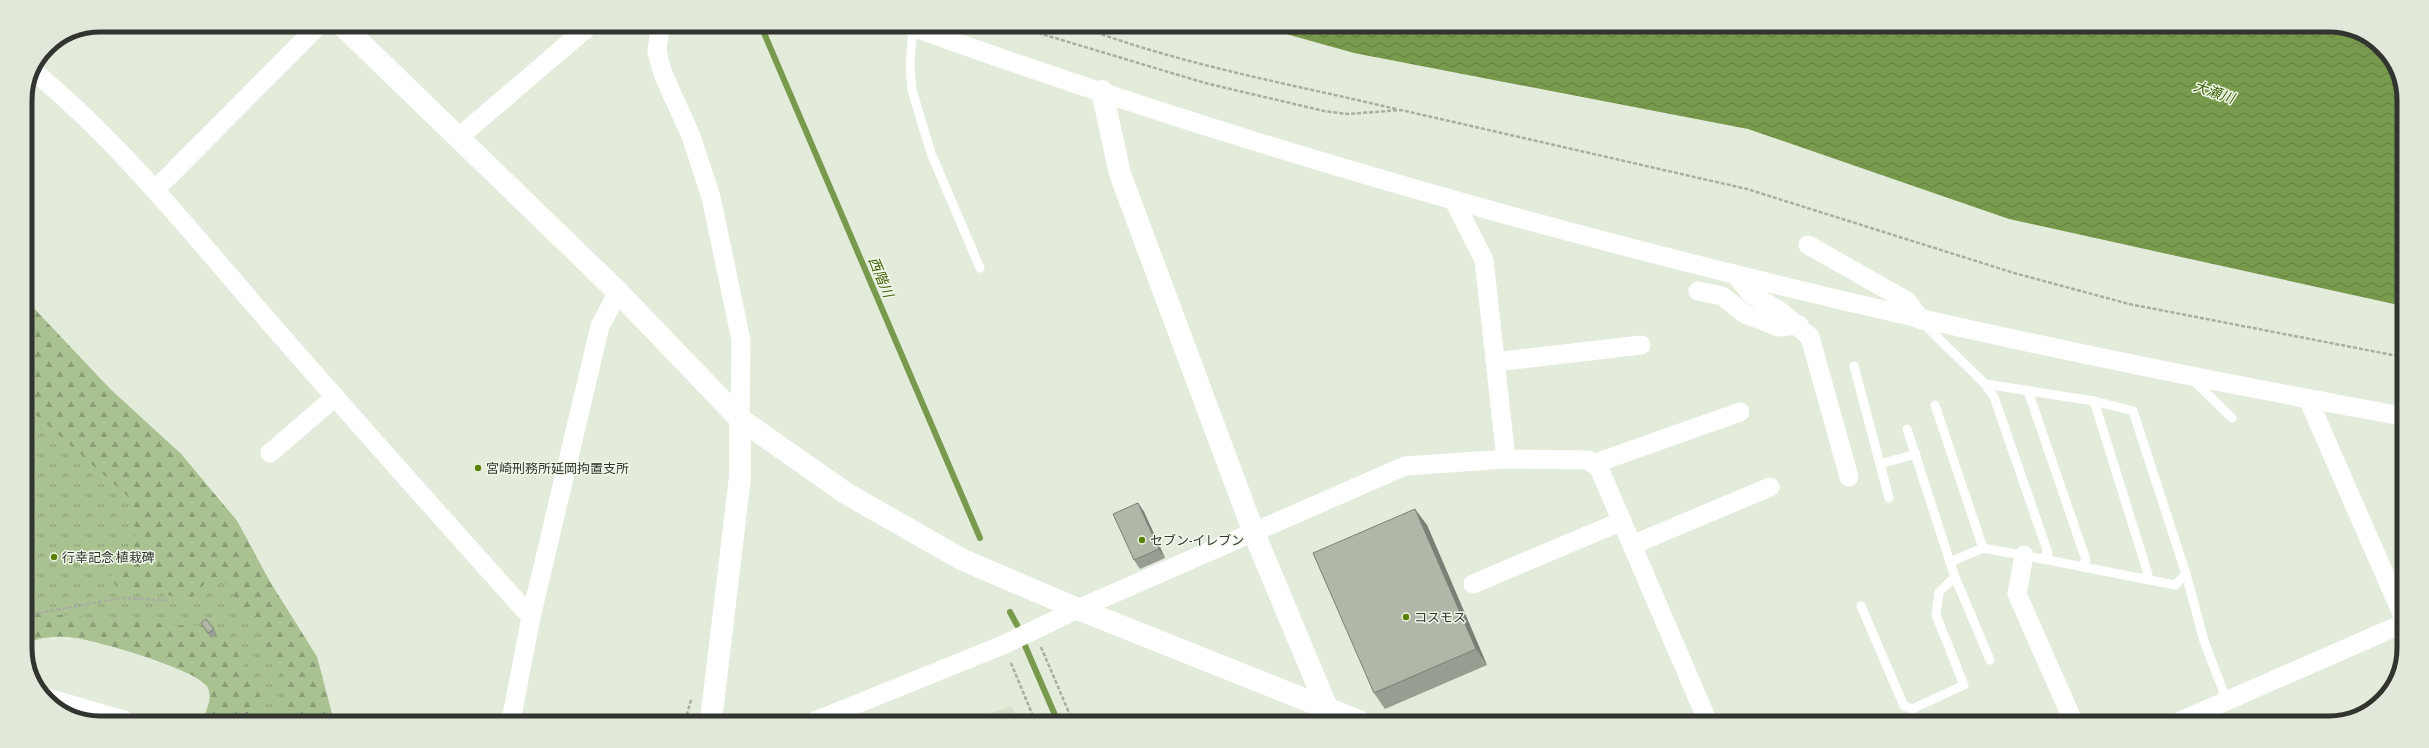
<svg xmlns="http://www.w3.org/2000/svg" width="2429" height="748" viewBox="0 0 2429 748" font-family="'Asap Condensed','Noto Sans JP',sans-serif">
<defs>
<pattern id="grass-tufts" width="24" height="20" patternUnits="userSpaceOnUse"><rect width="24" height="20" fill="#aac291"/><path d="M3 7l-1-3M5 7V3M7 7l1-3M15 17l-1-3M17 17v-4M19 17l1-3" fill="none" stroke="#8b9e77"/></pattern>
<pattern id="forest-firs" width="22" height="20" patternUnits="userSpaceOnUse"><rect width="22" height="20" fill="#aac291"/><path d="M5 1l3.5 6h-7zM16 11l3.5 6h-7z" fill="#8b9e77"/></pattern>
<pattern id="water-waves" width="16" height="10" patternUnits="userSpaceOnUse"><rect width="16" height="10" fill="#789a4c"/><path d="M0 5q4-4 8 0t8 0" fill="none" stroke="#637e40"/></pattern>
</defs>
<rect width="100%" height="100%" fill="#e3ebdb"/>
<!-- built -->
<path fill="#d6e1cb" d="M1011,706L1018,721H971Z"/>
<!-- grass -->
<path fill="url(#grass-tufts)" d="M25,299L110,389L181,454L237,521L270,582L317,657L334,721H203C206,710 214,697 207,686C195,669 99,641 76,638C59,635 41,637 25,643Z"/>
<!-- forest -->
<g fill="url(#forest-firs)">
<path d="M25,299L110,389L181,454L237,521L270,582L317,657L333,721H279L287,710L280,666L223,579L210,577L194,596L182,600L154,590L116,586L111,576L135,541L133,501L25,405Z"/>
<path d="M25,612L192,626L215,625L226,632L261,698L257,705L233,721H203C206,710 214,697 207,686C195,669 99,641 76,638C59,635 41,637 25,643Z"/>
</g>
<!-- water -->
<path fill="url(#water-waves)" d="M1257,26L2348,28L2388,54L2404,95L2403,306L2009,219L1748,129L1354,53Z"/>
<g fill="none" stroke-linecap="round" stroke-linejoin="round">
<!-- stream -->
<g stroke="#789a4c" stroke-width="6">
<path d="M761,26L980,538"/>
<path d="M1010,612L1017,625"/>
<path d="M1023,641L1058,722"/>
</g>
<!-- path -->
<g stroke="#a8aea2" stroke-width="2.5" stroke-dasharray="4 2" stroke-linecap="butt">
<path d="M1015,26L1205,83L1324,111L1348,114L1401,110L1747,189L2014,273L2129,304L2403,357"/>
<path d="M1079,26C1181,65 1291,84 1396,109"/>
<path d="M27,615L122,598L167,600"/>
<path d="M1041,647L1073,722"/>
<path d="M1011,663L1035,721"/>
<path d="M685,721L691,700"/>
</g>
<!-- lane -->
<g stroke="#fff" stroke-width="9">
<path d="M913,27L910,64L912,90L931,153L980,268"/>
<path d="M1854,366L1889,498"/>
<path d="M2193,380L2232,418"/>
<path d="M1985,384L2094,401L2133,411L2186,574L2175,585L2144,579"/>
<path d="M2028,391L2086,560L2082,566"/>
<path d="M1935,405L1983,548"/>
<path d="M1907,429L1950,562L1983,548L2043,559L2048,553L1994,397L1985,384L1923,323"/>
<path d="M1880,464L1916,454"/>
<path d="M2043,559L2144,579L2148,574L2094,401"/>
<path d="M2186,574L2204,641L2227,701"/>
<path d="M1955,577L1990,660"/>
<path d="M1861,606L1904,706L1912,709L1964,685L1936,615L1939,592L1955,577L1950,562"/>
</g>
<!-- street -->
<g stroke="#fff" stroke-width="19">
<path d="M660,26L657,52L663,74L691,136L711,197L741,340L740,419"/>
<path d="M910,26C1394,201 1896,325 2402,416"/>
<path d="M32,70C119,141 190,231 264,316C352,417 441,517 531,617"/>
<path d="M458,138L589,26"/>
<path d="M155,190L319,25"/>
<path d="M1454,201L1484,260L1506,459"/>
<path d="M1808,245L1907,301L1921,320"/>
<path d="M1735,274L1751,294L1780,311L1810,337L1849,477"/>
<path d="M1698,291L1722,296L1745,314L1778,327L1799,325"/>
<path d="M1495,362L1641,345"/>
<path d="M2308,399L2402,614"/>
<path d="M270,453L335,397"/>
<path d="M1593,464L1740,412"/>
<path d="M1632,545L1770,487"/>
<path d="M2024,555L2017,594L2074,723"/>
<path d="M1473,584L1622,521"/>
<path d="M45,697L124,720"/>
<path d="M511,721L531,617L600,326L618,292"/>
<path d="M815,721L1003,645L1078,609L1405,466L1506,459L1588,460L1599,468L1708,722"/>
<path d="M2176,723L2402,624"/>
</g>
<!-- secondary -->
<g stroke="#fff" stroke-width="22">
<path d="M342,25L618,292L740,419L847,494L963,560L1078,609L1361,722"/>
<path d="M1102,91L1120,174L1254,533L1330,715"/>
<path d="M711,721L740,477V419"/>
</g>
</g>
<!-- wall -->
<g fill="#979d91">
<path d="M1138,503L1144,512L1165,558L1140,569L1134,560Z"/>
<path d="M1427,525L1487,665L1385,709L1374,693Z"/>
<path d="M206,619L217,634L211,638L201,623Z"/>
</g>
<!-- shaded-wall -->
<g fill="#7b8076">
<path d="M1138,503L1144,512L1165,558L1159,549Z"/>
<path d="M1415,509L1427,525L1487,665L1476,649Z"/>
</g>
<!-- building -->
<g fill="#b0b7a9" stroke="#7b8076">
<path d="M1138,503L1159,549L1134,560L1113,514Z"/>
<path d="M1415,509L1476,649L1374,693L1313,553Z"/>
<path d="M206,619L214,629L208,633L201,623Z"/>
<path d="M247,712L253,720L238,721L237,720Z"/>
</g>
<!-- markers -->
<g fill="#588105" stroke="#f0f8e9" stroke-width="1.5">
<circle cx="478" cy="468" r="4"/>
<circle cx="1142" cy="540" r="4"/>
<circle cx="54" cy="557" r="4"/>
<circle cx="1406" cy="617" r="4"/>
</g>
<g text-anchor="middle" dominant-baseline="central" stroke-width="3" stroke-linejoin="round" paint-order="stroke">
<!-- poi labels -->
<g font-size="13" fill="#32342f" stroke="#f0f8e9" text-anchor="start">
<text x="486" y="468">宮崎刑務所延岡拘置支所</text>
<text x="1150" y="540">セブン-イレブン</text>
<text x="62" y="557">行幸記念 植栽碑</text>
<text x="1414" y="617">コスモス</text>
</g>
<!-- water labels -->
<g font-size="14" font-style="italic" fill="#426109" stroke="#f0f8e9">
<text transform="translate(2214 92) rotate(19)">大瀬川</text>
<text transform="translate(881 277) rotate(67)">西階川</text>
</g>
</g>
<!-- crop -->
<path d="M0 0H2429V748H0ZM100 32H2329A68 68 0 0 1 2397 100V648A68 68 0 0 1 2329 716H100A68 68 0 0 1 32 648V100A68 68 0 0 1 100 32Z" fill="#e1e8da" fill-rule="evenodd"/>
<path fill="none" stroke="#32342f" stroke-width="5" d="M100 32H2329A68 68 0 0 1 2397 100V648A68 68 0 0 1 2329 716H100A68 68 0 0 1 32 648V100A68 68 0 0 1 100 32Z"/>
</svg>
